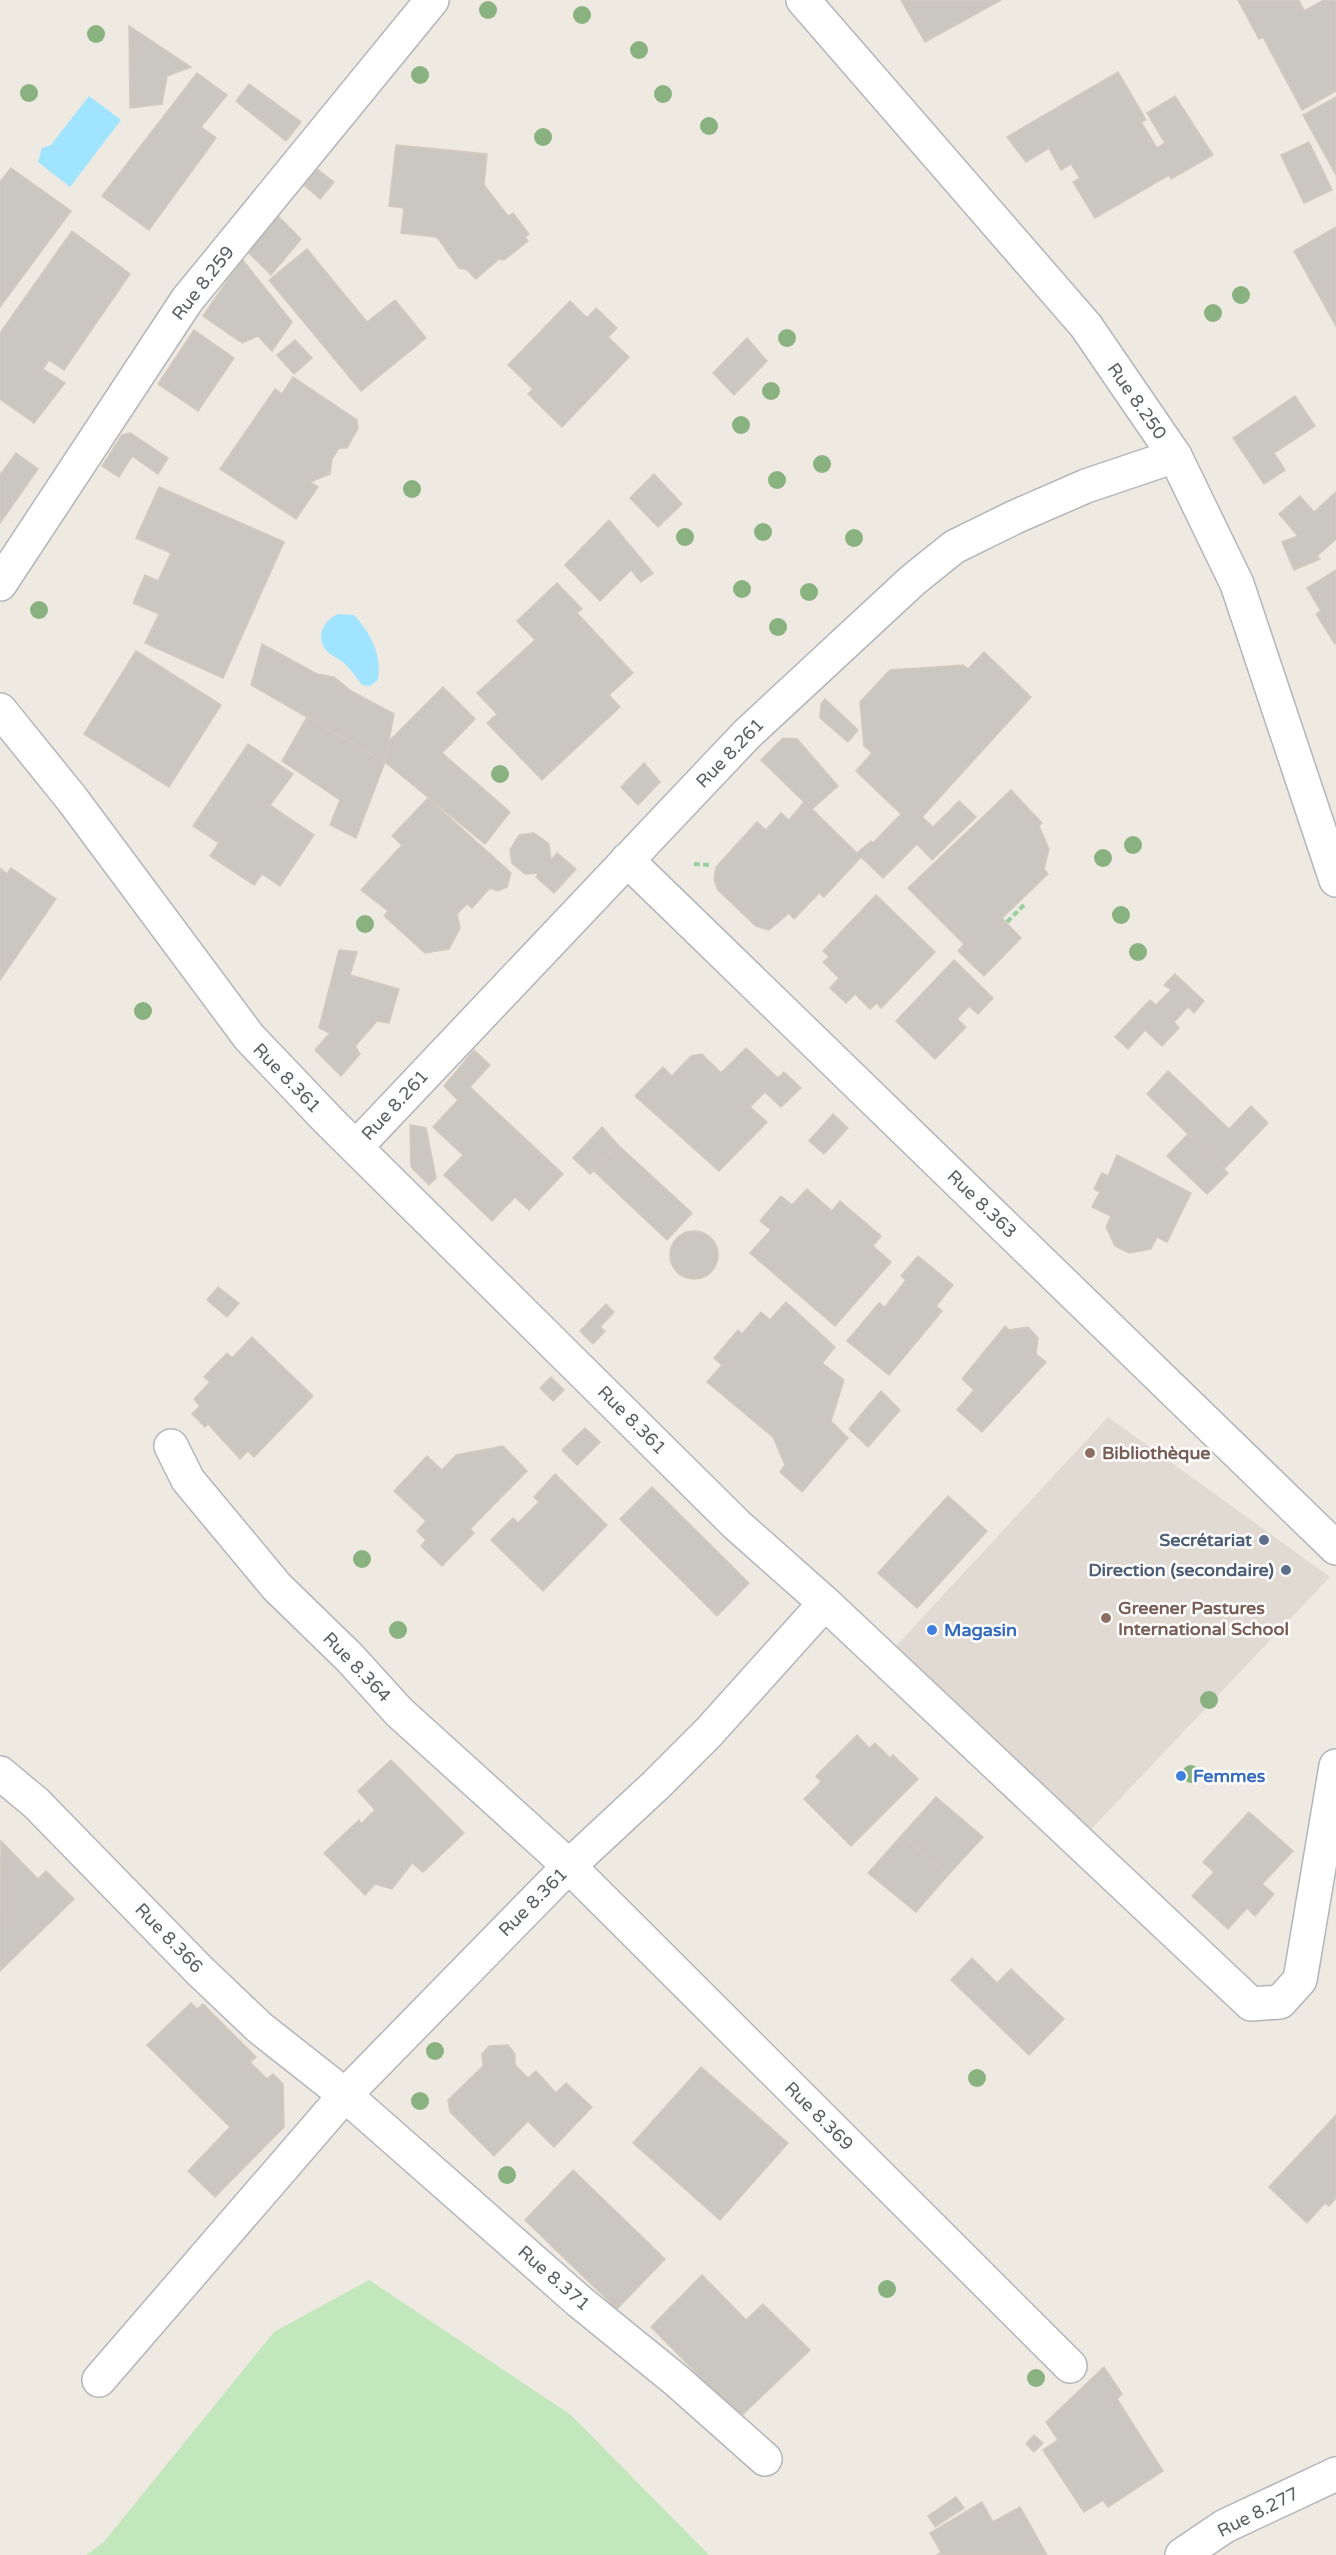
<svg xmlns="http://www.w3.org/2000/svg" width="1336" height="2555" viewBox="0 0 1336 2555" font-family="'Varela Round',sans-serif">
<rect width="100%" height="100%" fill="#eee9e1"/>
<!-- education -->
<path fill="#e0dad2" d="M1108,1417L1330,1577L1079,1842L884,1659Z"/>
<!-- green -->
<path fill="#c3e7bc" d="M369,2280L571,2415L709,2555H86L103,2543L274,2332Z"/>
<!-- water -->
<g fill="#a0e4ff">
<path d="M89,96L121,120L70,187L38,162L42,148L51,145Z"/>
<path d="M338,614L354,615C371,634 382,654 378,680L370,686L362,685C357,679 353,672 347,666C343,661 337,659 332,655C314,643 320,622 338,614Z"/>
</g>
<!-- building -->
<g fill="#cac6c0" stroke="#d2cabf" stroke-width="1.5">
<path d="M901,0H1001L925,42Z"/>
<path d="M1238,0H1299L1304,11L1324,0H1336V91L1302,110L1263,37L1259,39Z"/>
<path d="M129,26L191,67L167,76L162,104L130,108Z"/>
<path d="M1118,72L1146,120L1141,122L1157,148L1165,143L1147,113L1175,96L1213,155L1171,179L1169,175L1095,218L1073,182L1080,178L1071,164L1061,170L1049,148L1026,162L1007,137Z"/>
<path d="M197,73L227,95L201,127L216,138L149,230L102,196Z"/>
<path d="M249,84L301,122L286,141L236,101Z"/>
<path d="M1336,97V175L1303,115Z"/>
<path d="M1309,142L1332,190L1304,203L1281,155Z"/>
<path d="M396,145L487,154L484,185L508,216L513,213L529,234L525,237L528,241L504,260L499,259L476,279L467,270L459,268L437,237L401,233L404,208L389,206Z"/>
<path d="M11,168L71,211L0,307V182Z"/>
<path d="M317,169L334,182L320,199L304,185Z"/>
<path d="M278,216L301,239L271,275L248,252Z"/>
<path d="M1336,227V326L1294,251Z"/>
<path d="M72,231L130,274L64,370L49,360L43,369L65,383L34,423L0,399V333Z"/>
<path d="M307,249L367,322L395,300L426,338L361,391L269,280Z"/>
<path d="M242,259L292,322L272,351L258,336L242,343L203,316Z"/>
<path d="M570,301L587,318L596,308L617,328L608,337L629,357L562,427L528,394L533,389L508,365Z"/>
<path d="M194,330L234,358L198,411L158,384Z"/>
<path d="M747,338L767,361L734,395L713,373Z"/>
<path d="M295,340L312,358L294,374L277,355Z"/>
<path d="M293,377L357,420L358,428L347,448H339L332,459L330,474L310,482L318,487L296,519L220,469L275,389L282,394Z"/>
<path d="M1295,396L1315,426L1274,453L1285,470L1264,484L1233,438Z"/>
<path d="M130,433L168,458L158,474L132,456L119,477L102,466L122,435Z"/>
<path d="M16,453L38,469L0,523V475Z"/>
<path d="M654,474L682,504L658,527L630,498Z"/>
<path d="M159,487L284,542L223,678L145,643L159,614L133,603L145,575L158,581L171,553L136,538Z"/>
<path d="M1336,492V539L1317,556L1320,559L1294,570L1282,542L1298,536L1279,514L1300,496L1314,512Z"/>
<path d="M609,520L653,573L641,582L631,570L600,601L565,565Z"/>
<path d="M1336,570V643L1335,644L1316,614L1321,611L1307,588Z"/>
<path d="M557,583L582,609L577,613L633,673L609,695L620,707L542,780L487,723L497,714L477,693L535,640L517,621Z"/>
<path d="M262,644L317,674L334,677L351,691L394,714L385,762L251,685Z"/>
<path d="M136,651L221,705L169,787L84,734Z"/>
<path d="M984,652L1031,697L922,817L933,827L959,801L976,817L932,860L917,844L883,878L861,857L824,897L819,893L794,919L789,913L769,930L756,926L718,890L714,880L716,867L757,822L766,830L781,813L789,820L804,802L761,760L783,738L797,739L838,786L812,809L857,853L871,841L873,843L901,814L856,771L872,753L864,746L860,702L890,670L963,665L968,669Z"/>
<path d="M443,687L475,719L442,753L510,812L485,844L385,762L389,741Z"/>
<path d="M825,699L858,730L848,742L820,718L821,704Z"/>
<path d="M307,717L385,762L356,838L330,825L340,800L282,761Z"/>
<path d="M248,744L293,774L270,805L314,835L280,886L262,874L254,885L210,856L219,843L193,826Z"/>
<path d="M644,763L660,782L638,805L621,787Z"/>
<path d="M1011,790L1042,823L1039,826L1049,849L1044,869L1048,874L1002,918L1021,938L984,976L958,951L964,944L908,888Z"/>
<path d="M428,798L511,873L507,887L498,891L490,888L472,908L467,904L457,914L460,928L449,949L425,953L384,916L388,911L361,890L402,845L392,836Z"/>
<path d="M534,833L549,844L551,860L557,853L576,869L554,893L536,877L539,873L525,874L512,863L510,850L519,835Z"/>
<path d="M0,868L7,874L11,868L56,899L0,980Z"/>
<path d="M876,895L935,952L881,1008L877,1003L870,1009L855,994L846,1003L830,988L839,978L823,962L829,957L823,951Z"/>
<path d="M339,950L357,952L350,975L399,989L389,1023L377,1021L355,1046L360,1054L341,1076L315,1050L330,1033L319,1028Z"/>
<path d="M954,960L993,998L978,1014L969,1006L957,1019L966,1027L935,1059L896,1021Z"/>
<path d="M1175,974L1204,1001L1194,1013L1188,1007L1174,1022L1179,1028L1162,1046L1145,1030L1128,1049L1115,1037L1150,1000L1156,1005L1171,990L1164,985Z"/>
<path d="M746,1048L778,1078L784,1072L801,1088L781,1107L765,1092L750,1107L767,1122L719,1171L635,1096L663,1067L672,1076L691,1056L702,1054L721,1073Z"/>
<path d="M474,1050L490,1065L470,1087L563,1174L529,1210L515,1197L492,1221L444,1175L463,1155L433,1127L458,1100L444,1086Z"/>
<path d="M1168,1071L1229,1129L1251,1106L1268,1123L1224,1169L1147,1094Z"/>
<path d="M833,1114L848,1128L824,1154L809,1141Z"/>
<path d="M410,1125L426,1128L436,1178L429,1185L411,1167Z"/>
<path d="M602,1127L618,1145L590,1174L573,1158Z"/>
<path d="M1188,1134L1228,1173L1207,1194L1167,1156Z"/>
<path d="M618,1145L692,1213L667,1240L594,1171Z"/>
<path d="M1117,1155L1191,1193L1167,1242L1157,1237L1151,1249L1129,1253L1115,1246L1106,1227L1111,1216L1092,1207L1100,1192L1094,1189L1102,1173L1108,1176Z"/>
<path d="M807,1189L832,1211L840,1201L881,1236L873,1246L891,1262L835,1326L750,1253L771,1230L760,1221L781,1196L792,1205Z"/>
<circle cx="694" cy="1255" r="24"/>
<path d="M918,1256L953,1285L936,1306L942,1311L889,1375L847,1341L879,1303L885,1307L906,1280L901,1276Z"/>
<path d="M218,1287L239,1303L227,1317L207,1300Z"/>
<path d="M786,1302L835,1347L822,1363L844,1380L831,1421L848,1438L802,1492L780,1472L785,1465L773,1437L707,1382L722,1365L714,1358L738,1330L742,1334L761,1312L770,1320Z"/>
<path d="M606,1304L614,1312L600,1327L605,1331L593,1344L580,1331Z"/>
<path d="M1005,1326L1009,1330L1028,1327L1038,1338L1036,1354L1046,1362L982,1432L957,1410L974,1390L962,1379Z"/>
<path d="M252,1337L313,1396L254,1457L248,1451L240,1459L208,1424L205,1427L192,1414L200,1406L194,1399L210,1382L204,1377L227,1353L232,1358Z"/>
<path d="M551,1377L564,1390L553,1401L540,1388Z"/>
<path d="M881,1391L900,1410L868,1447L849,1429Z"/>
<path d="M585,1428L600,1442L577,1465L562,1450Z"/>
<path d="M503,1446L527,1471L470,1529L474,1533L442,1566L421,1546L426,1540L417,1531L426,1521L394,1491L427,1456L442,1470L456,1455Z"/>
<path d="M555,1474L607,1525L543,1591L491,1540L513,1518L518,1523L539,1502L534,1497Z"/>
<path d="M652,1487L749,1583L717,1616L620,1519Z"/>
<path d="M948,1496L987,1531L917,1608L878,1573Z"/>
<path d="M857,1735L869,1748L875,1743L890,1758L893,1755L918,1779L851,1846L804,1799L821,1782L816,1776Z"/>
<path d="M391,1760L464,1833L423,1872L412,1863L392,1889L375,1884L365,1895L324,1853L359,1820L361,1824L375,1810L358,1791Z"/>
<path d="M936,1797L983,1837L948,1875L902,1835Z"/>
<path d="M1249,1812L1293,1851L1262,1884L1274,1894L1255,1916L1247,1908L1228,1929L1192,1896L1214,1872L1203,1862Z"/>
<path d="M902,1835L948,1875L916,1912L868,1873Z"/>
<path d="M1,1841L38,1879L46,1871L74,1899L0,1971Z"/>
<path d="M972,1958L997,1983L1011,1969L1064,2019L1029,2055L951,1980Z"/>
<path d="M191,2003L197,2009L203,2004L256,2057L250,2062L267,2079L273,2074L283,2084L284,2127L215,2197L188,2171L230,2127L147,2045Z"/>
<path d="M508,2045L515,2054V2065L528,2078L536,2071L556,2093L566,2083L592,2107L554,2147L528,2121L494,2156L450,2112L448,2100L483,2066L482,2054L489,2046Z"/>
<path d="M701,2067L788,2143L720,2220L633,2143Z"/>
<path d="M1336,2115V2198L1329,2206L1325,2203L1307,2223L1269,2187Z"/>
<path d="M573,2170L665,2259L617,2309L525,2220Z"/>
<path d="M702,2275L746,2320L763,2304L810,2350L740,2417L651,2327Z"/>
<path d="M1104,2367L1122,2394L1117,2399L1163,2471L1108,2507L1103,2500L1084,2512L1043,2450L1058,2440L1046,2422Z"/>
<path d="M1034,2435L1043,2443L1034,2452L1026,2444Z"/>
<path d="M956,2497L964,2508L935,2527L928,2516Z"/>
<path d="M982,2502L993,2522L1020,2507L1047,2555H937L941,2552L930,2533Z"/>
</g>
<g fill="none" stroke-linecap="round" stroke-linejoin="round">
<defs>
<g id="minor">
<path d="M0,584L187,300L432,0"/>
<path d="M0,710L72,799L249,1037L329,1121L737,1525L825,1603L709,1732L656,1785L569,1866L345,2095L99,2380"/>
<path d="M627,860L1336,1548"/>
<path d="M356,1147L747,734L913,580L954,547L1015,517L1086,486L1175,456"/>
<path d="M171,1446L188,1480L277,1587L350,1658L399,1712L569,1866L1070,2366"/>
<path d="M825,1603L1251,2004L1280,2002L1300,1980L1336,1766"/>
<path d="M0,1773L36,1803L200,1971L260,2028L345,2095L580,2302L676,2380L765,2459"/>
<path d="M1182,2555L1225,2526L1336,2474"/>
</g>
<path id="tertiary" d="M803,0L1086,326L1175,456L1237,584L1336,880"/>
</defs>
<!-- minor casing -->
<use href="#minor" stroke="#b2b6ba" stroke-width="36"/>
<!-- tertiary casing -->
<use href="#tertiary" stroke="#b2b6ba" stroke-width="36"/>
<!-- path -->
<g stroke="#99cfa0" stroke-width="4" stroke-dasharray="6 3" stroke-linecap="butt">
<path d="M694,864L710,865"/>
<path d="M1007,922L1025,904"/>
</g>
<!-- minor -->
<use href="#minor" stroke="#fff" stroke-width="33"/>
<!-- tertiary -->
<use href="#tertiary" stroke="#fff" stroke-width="33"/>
</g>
<!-- trees -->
<g fill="#8ab180">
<circle cx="488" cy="10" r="9"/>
<circle cx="582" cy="15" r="9"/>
<circle cx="96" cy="34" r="9"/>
<circle cx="639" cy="50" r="9"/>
<circle cx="420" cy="75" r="9"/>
<circle cx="29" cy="93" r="9"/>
<circle cx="663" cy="94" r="9"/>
<circle cx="709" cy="126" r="9"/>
<circle cx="543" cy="137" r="9"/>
<circle cx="1241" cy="295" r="9"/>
<circle cx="1213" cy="313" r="9"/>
<circle cx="787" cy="338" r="9"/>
<circle cx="771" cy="391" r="9"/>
<circle cx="741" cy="425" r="9"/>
<circle cx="822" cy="464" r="9"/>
<circle cx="777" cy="480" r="9"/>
<circle cx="412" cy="489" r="9"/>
<circle cx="763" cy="532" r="9"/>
<circle cx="685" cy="537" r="9"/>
<circle cx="854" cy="538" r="9"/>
<circle cx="742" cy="589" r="9"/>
<circle cx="809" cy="592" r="9"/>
<circle cx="39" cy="610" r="9"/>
<circle cx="778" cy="627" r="9"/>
<circle cx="500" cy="774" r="9"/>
<circle cx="1133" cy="845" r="9"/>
<circle cx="1103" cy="858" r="9"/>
<circle cx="1121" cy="915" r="9"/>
<circle cx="365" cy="924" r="9"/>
<circle cx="1138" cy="952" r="9"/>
<circle cx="143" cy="1011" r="9"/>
<circle cx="362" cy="1559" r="9"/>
<circle cx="398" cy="1630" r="9"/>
<circle cx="1209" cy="1700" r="9"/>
<circle cx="1191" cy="1774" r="9"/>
<circle cx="435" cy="2051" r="9"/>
<circle cx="977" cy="2078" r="9"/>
<circle cx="420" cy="2101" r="9"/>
<circle cx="507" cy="2175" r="9"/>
<circle cx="887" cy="2289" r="9"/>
<circle cx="1036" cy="2378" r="9"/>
</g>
<!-- markers -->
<g fill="#8d6e63" stroke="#fff" stroke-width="2">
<circle cx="1090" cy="1453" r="6"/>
<circle cx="1106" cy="1618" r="6"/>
</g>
<g fill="#5c6f8a" stroke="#fff" stroke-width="2">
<circle cx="1264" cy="1540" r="6"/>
<circle cx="1286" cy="1570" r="6"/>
</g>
<g fill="#3f7fe0" stroke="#fff" stroke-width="2">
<circle cx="932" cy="1630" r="6"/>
<circle cx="1181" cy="1776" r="6"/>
</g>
<g text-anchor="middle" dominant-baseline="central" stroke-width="5" stroke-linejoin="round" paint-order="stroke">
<!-- street labels -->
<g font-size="18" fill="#5a5f63" stroke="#fff">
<text transform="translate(203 283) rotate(-52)">Rue 8.259</text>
<text transform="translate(1137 401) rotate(55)">Rue 8.250</text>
<text transform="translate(730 753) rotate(-46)">Rue 8.261</text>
<text transform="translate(287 1078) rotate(46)">Rue 8.361</text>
<text transform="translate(395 1105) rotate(-47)">Rue 8.261</text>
<text transform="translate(982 1204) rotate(44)">Rue 8.363</text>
<text transform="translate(632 1420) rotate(45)">Rue 8.361</text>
<text transform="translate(357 1667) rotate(46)">Rue 8.364</text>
<text transform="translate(533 1902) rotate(-45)">Rue 8.361</text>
<text transform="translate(169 1938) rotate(46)">Rue 8.366</text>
<text transform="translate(819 2116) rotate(45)">Rue 8.369</text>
<text transform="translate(554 2278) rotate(41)">Rue 8.371</text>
<text transform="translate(1258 2512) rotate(-27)">Rue 8.277</text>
</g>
<!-- education labels -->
<g font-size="18" font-weight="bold" fill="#785e54" stroke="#fff" text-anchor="start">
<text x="1102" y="1453">Bibliothèque</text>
<text x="1118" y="1608">Greener Pastures<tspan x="1118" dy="21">International School</tspan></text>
</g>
<!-- service labels -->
<g font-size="18" font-weight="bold" fill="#4e5e75" stroke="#fff" text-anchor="end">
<text x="1252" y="1540">Secrétariat</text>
<text x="1274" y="1570">Direction (secondaire)</text>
</g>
<!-- shop labels -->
<g font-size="18" font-weight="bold" fill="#366cbe" stroke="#fff" text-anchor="start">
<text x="944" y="1630">Magasin</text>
<text x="1193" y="1776">Femmes</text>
</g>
</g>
</svg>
